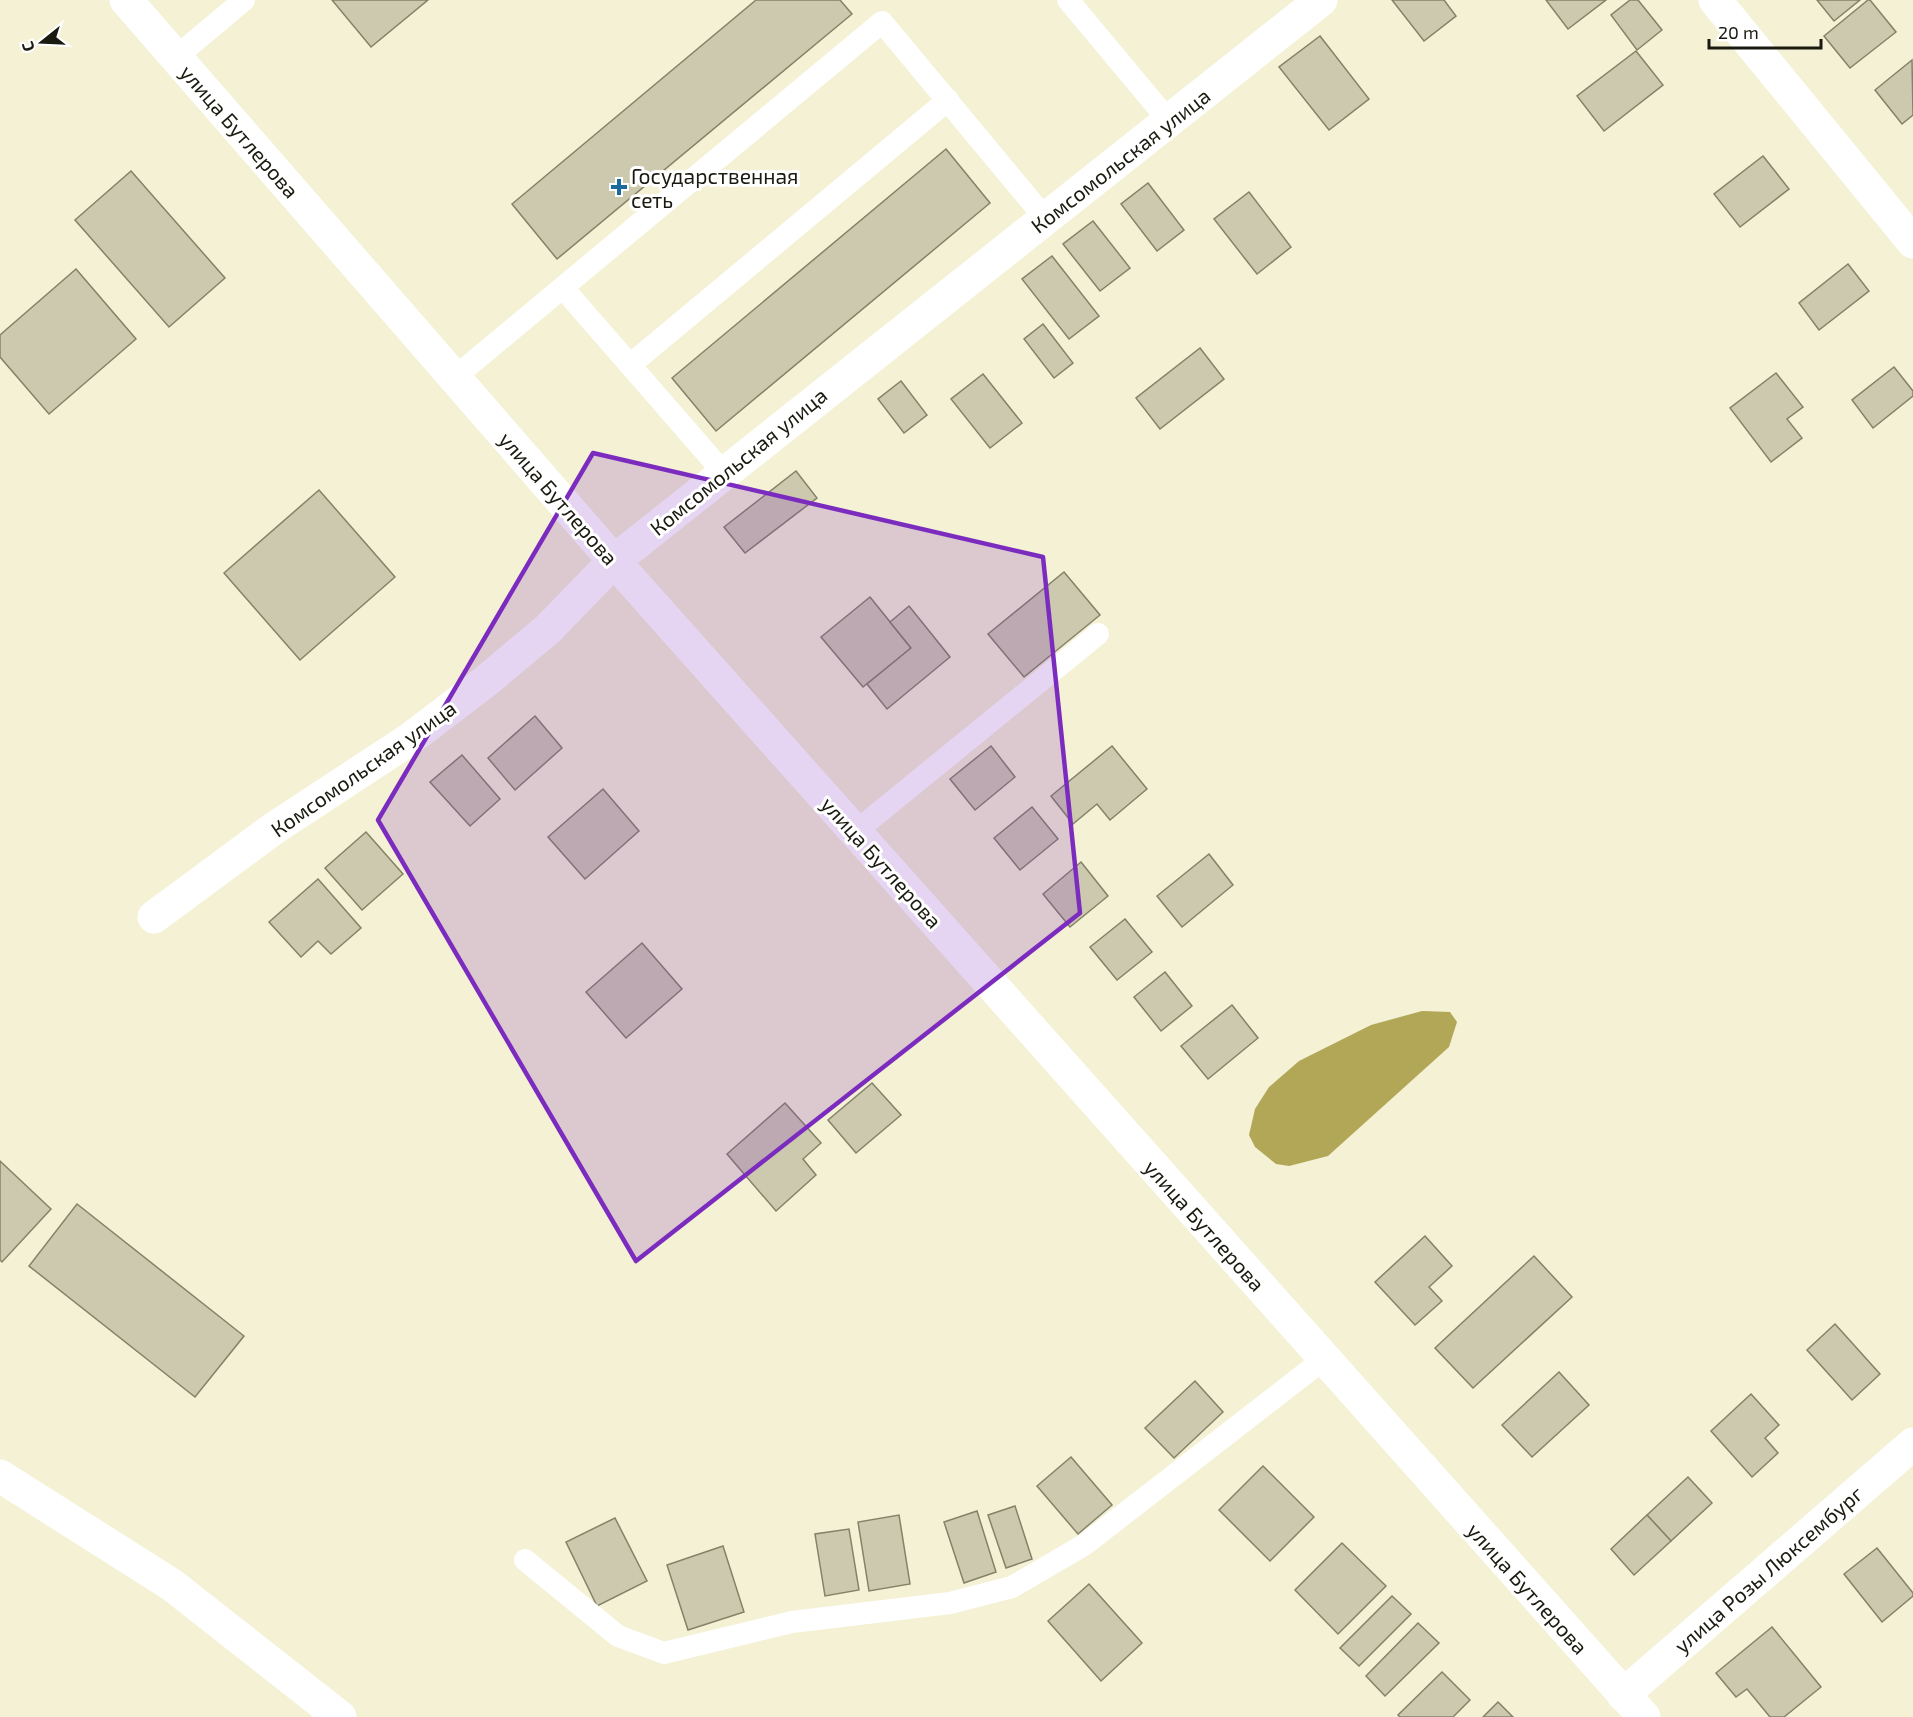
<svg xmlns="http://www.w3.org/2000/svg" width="1913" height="1717" viewBox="0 0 1913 1717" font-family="'Exo 2',sans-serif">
<rect width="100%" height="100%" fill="#f4f1d4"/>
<!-- water -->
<path fill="#b1a757" d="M1422,1011L1450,1012L1457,1022L1449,1047L1328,1156L1289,1166L1276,1164L1255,1147L1249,1135L1255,1109L1269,1087L1299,1061L1371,1025Z"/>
<!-- building -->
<g fill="#ccc9ae" stroke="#848268" stroke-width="1.5">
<path d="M332,0H428L371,47Z"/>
<path d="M756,0H840L852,14L557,259L512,204Z"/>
<path d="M1392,0H1444L1456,16L1424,41Z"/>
<path d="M1546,0H1606L1568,29Z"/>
<path d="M1630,0H1638L1662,30L1637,50L1611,15Z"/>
<path d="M1817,0H1860L1834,21Z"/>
<path d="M1868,0H1870L1896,32L1850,68L1824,36Z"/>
<path d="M1320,36L1369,99L1329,130L1279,67Z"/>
<path d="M1636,51L1663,85L1604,131L1577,96Z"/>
<path d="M1912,60L1913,115L1902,124L1875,90Z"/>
<path d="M946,149L990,203L716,431L672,378Z"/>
<path d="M1763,156L1789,189L1740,227L1714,194Z"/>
<path d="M131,171L225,278L169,327L75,220Z"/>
<path d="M1148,183L1184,230L1157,251L1121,204Z"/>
<path d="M1249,192L1291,247L1257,274L1214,219Z"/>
<path d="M1093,221L1130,268L1100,291L1063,244Z"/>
<path d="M1052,256L1099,316L1069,339L1022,279Z"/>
<path d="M1848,264L1869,291L1819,330L1799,303Z"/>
<path d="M76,269L136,339L49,414L0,357V335Z"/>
<path d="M1043,324L1073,363L1054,378L1024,339Z"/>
<path d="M1200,348L1224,379L1160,429L1136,398Z"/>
<path d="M1894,367L1913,391V396L1873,428L1852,400Z"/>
<path d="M1776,373L1803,407L1787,419L1802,438L1771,462L1730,408Z"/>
<path d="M983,374L1022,423L990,448L951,399Z"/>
<path d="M901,381L927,415L904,433L878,399Z"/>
<path d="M796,471L817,498L745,553L724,527Z"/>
<path d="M319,490L395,577L300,660L224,573Z"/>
<path d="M1064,572L1100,615L1024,677L988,634Z"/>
<path d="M870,597L911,648L863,687L821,637Z"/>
<path d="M909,606L950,657L887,709L867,684L911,648L890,622Z"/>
<path d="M535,716L562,748L515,790L488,758Z"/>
<path d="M991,746L1015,777L975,810L950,779Z"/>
<path d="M1112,746L1147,789L1110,820L1097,804L1073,824L1051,796Z"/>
<path d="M462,755L500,799L470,826L430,782Z"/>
<path d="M603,789L639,831L585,879L548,837Z"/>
<path d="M1032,807L1058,839L1020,870L994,838Z"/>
<path d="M366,832L403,874L362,910L325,868Z"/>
<path d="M1209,854L1233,885L1182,927L1157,896Z"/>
<path d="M1081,862L1108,896L1070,927L1043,894Z"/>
<path d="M318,879L361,928L331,954L318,941L301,957L269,922Z"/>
<path d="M1125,919L1152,952L1117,980L1090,947Z"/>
<path d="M642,943L682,989L626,1038L586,992Z"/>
<path d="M1165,972L1192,1006L1161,1031L1134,997Z"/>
<path d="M1232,1005L1258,1038L1208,1079L1181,1046Z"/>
<path d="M872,1083L901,1115L856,1153L828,1120Z"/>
<path d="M785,1103L821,1143L803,1159L816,1175L776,1211L727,1154Z"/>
<path d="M0,1161L51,1209L2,1262L0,1260Z"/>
<path d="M77,1204L244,1336L195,1397L29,1266Z"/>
<path d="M1425,1236L1452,1266L1429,1287L1442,1301L1415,1325L1375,1282Z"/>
<path d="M1534,1256L1572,1297L1473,1388L1435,1348Z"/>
<path d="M1835,1324L1880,1374L1852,1400L1807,1350Z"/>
<path d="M1559,1372L1589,1405L1532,1457L1502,1425Z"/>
<path d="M1195,1381L1223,1412L1174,1458L1145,1428Z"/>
<path d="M1751,1394L1779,1425L1765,1438L1778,1453L1752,1477L1711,1431Z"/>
<path d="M1071,1457L1112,1505L1078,1534L1037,1486Z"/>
<path d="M1263,1466L1314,1517L1270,1561L1219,1510Z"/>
<path d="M1688,1477L1712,1503L1671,1541L1647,1515Z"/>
<path d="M1015,1506L1032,1559L1006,1568L988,1515Z"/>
<path d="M977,1511L996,1572L964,1583L944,1522Z"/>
<path d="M899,1515L910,1584L869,1591L858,1522Z"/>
<path d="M1647,1515L1671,1541L1634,1575L1611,1549Z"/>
<path d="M615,1518L647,1581L597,1606L566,1542Z"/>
<path d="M849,1529L859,1590L825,1596L815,1534Z"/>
<path d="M1342,1543L1386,1586L1338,1634L1295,1590Z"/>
<path d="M723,1546L744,1612L688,1630L667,1565Z"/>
<path d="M1877,1548L1913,1593V1596L1882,1622L1844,1574Z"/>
<path d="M1089,1584L1142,1643L1101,1681L1048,1621Z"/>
<path d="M1392,1596L1411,1614L1359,1666L1340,1648Z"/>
<path d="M1418,1623L1439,1643L1385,1696L1366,1676Z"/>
<path d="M1772,1627L1821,1687L1784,1717H1770L1747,1689L1736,1697L1716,1673Z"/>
<path d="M1442,1672L1470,1700L1453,1717H1400L1398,1715Z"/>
<path d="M1498,1702L1513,1717H1483Z"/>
</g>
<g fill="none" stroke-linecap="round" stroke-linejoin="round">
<!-- service -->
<g stroke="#fff" stroke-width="22">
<path d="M1068,0L1169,121"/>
<path d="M176,57L244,0"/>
<path d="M563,288L630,365L948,100"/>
<path d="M630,365L723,472"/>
<path d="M455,377L882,22L1045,218"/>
<path d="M855,832L1098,634"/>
<path d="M525,1560L618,1636L664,1653L792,1622L950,1603L1012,1587L1084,1545L1324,1359"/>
</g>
<!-- minor -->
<g stroke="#fff" stroke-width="33">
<path d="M126,0L614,561L1644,1717"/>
<path d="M1715,0L1913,242"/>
<path d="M154,917L273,829L410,739L486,681L548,629L614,561L1321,0"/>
<path d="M0,1476L172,1585L340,1717"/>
<path d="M1623,1695L1913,1444"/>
</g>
</g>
<!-- marked area -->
<path fill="#7b2cbf" fill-opacity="0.2" stroke="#7b2cbf" stroke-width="4.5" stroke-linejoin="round" d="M593,453L1043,557L1080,913L636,1261L378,820Z"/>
<!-- markers -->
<path fill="#1b6a9d" stroke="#fff" stroke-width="2" d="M616 178h6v6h6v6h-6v6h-6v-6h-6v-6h6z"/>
<g text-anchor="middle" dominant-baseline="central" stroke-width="6" stroke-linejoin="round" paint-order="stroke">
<!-- street labels -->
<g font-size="21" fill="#1b1a10" stroke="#fff">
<text transform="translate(240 131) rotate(49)">улица Бутлерова</text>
<text transform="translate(1120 160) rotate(-38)">Комсомольская улица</text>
<text transform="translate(738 461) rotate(-39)">Комсомольская улица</text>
<text transform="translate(559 498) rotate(49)">улица Бутлерова</text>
<text transform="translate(363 768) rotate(-35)">Комсомольская улица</text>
<text transform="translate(882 862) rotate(48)">улица Бутлерова</text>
<text transform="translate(1205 1225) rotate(48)">улица Бутлерова</text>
<text transform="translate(1768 1569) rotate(-41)">улица Розы Люксембург</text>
<text transform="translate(1528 1588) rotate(48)">улица Бутлерова</text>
</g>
<!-- poi labels -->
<g font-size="21" fill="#1b1a10" stroke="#fff" text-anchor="start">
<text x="631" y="175">Государственная<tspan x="631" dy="24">сеть</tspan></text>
</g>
</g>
<!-- north arrow -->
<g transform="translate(42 42) rotate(252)" stroke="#ffffff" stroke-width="4.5" paint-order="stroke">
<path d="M0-4.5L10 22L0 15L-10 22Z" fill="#1b1a10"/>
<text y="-9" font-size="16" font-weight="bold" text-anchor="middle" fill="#1b1a10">С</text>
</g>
<!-- scale -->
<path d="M1709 39v9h112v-9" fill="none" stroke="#1b1a10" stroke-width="3"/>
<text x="1718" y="39" font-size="18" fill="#1b1a10" stroke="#ffffff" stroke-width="4.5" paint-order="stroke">20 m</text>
</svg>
